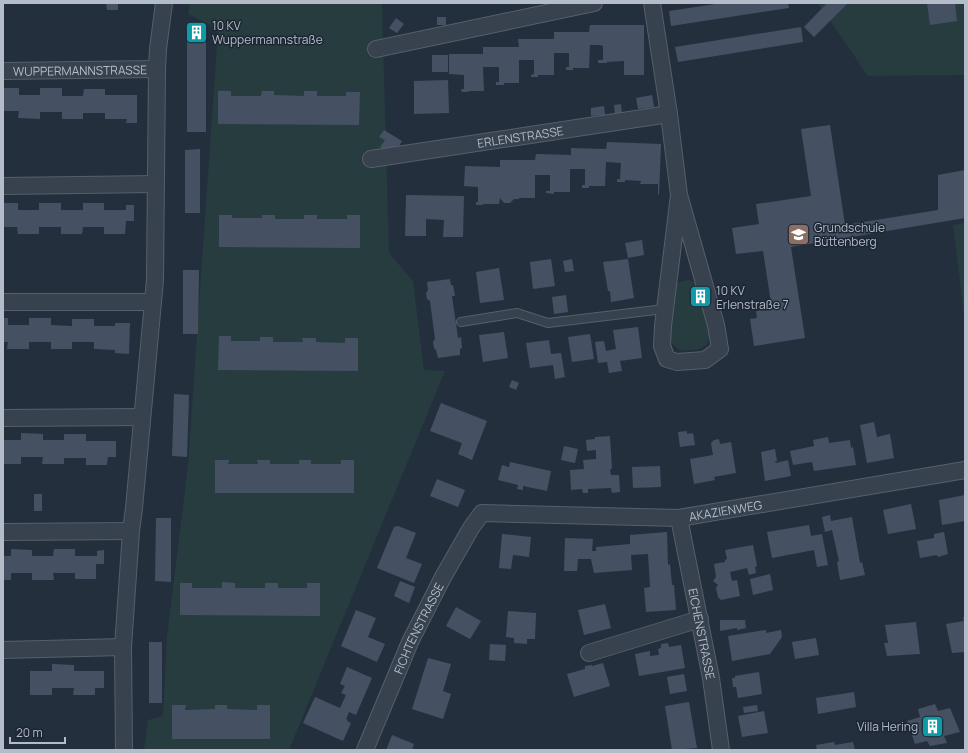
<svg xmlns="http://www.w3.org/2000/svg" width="968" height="753" viewBox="0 0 968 753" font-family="Manrope,sans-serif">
<rect width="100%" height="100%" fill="#242f3e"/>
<!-- green -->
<g fill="#263c3f">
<path d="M190,3H382L389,253L413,281L424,370L445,371L289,750H144L148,720L163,716L167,637L188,465L218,29L188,14Z"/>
<path d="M818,3H965V75L868,76Z"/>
<path d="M965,223V322L953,225Z"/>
<path d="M689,280L700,285C703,298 716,337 705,346C701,349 695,350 690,350C680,352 676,348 670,340L676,283Z"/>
</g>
<!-- building -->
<g fill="#455162">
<path d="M106,3H118V10H107Z"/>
<path d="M722,3H788L789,8L671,26L669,11Z"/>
<path d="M827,3H848L814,37L804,27Z"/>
<path d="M927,3H955L957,21L930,25Z"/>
<rect x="437" y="17" width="9" height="8"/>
<path d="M396,18L404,24L397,33L389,28Z"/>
<path d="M590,25H644V75H624V61L607,62V63H598V60H603V46L599,45H590L589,68H573V70H566V67H569V53H554V75H538V77H531V75L534,74V60H519V83H504V85H496V82H499V67H483L484,91H469L468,92H462L461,89H464V75L449,74V54H483V47H519L518,39H554V32H589Z"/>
<path d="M206,26V132H187V27Z"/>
<path d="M801,27L803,42L678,62L675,47Z"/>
<rect x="432" y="55" width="16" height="17"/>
<path d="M448,80L449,113L414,114V81Z"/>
<path d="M3,88H19V95H40V88H62V96H83L84,89H105V95H137V123H126L127,119H105V113H83V119H62V112H40V119L18,118L19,111H3Z"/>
<path d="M218,91H231V96H261L262,91H274V95L304,96V91H317V96H346V92H360L359,125L218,124Z"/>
<path d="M652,95L654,107L638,109L636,98Z"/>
<path d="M621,104L622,113L615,114L614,105Z"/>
<path d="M604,106L605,115L591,116V108Z"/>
<path d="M830,125L845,225L938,210V175L965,170V218L791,247L805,338L754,346L750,319L757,318L756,311L772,309L763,251L736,254L732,228L759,224L756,204L811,196L801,129Z"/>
<path d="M384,130L402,141L398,148L395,147L394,149L388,151L380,147L385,140L379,137Z"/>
<path d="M607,142L661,144L659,195L658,194V184H640L641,181L625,180V182H617V179H620L621,163L606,162L605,186H589V188H582V185H585V169H570V192H554V194L546,193V191H550V175H535V198H519V199H514L510,203H504L500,198L499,204H483V205H476V202H478V187L464,186L465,166L500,167V160H535L536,154L571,155V148L606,149Z"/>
<path d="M200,149V213H185V150Z"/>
<path d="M406,195L464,196L463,237H443L444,220L426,219V236H405Z"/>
<path d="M3,203H18V210H39V203H61V210H83V203H104V210H126V205H134V221H126L125,234H104V227H83L82,234H61V227H39V234H18L17,227H3Z"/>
<path d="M219,215H232V218H262V215H275V219H304V215H317V219H347V215H360V248L219,247Z"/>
<path d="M642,240L644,255L628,258L625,243Z"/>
<path d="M551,259L555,286L533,289L530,262Z"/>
<path d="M572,259L574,271L565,272L563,261Z"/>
<path d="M628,259L634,298L611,302L610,291H608L603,262Z"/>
<path d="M499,268L504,300L480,303L476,272Z"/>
<path d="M183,270H199L198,334H183Z"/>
<path d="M450,279L451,285H453L455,296H452L458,338L461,337L462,348L460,349V355L438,358L436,350L434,348L433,342L435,339L430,301L427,299L426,293L428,290L427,282Z"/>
<path d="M566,295L568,312L554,314L552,297Z"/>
<path d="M3,318H8V325H29V318H51V325L72,326V319H94V326H115V323H130L129,354L115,353V350L94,349V342H72V349H51V342H29V349H7L8,342H3Z"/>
<path d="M638,327L642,358L620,361L622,371L609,373L607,362L598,363L595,342L604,341L606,351L616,349L613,330Z"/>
<path d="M504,332L508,358L483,362L479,335Z"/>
<path d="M590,334L594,359L572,362L568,337Z"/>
<path d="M219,336H231V341H260V337H273V342H303L302,338H316V342L345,343V338H358V371L218,370Z"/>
<path d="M549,340L551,354L561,353L565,377L555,379L553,365L530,368L526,343Z"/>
<path d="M512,380L519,383L516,390L509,387Z"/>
<path d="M174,394L189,395L187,457L172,456Z"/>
<path d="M441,403L487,421L472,460L458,454L462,443L430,431Z"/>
<path d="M874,422L877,437L890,434L894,458L867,463L860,425Z"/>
<path d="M687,431V434L693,433L695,445L680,447L678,432Z"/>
<path d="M21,433L43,434V440H64V434H86V441H116V457H108L107,465H86V458H64V464H42L43,457H21V464H3V440H21Z"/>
<path d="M610,436L612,469H610L611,475H619L620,492L612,493L611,488L588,489V493H583L582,489L571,490L570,470L584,469L583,460L596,459V450L587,451L586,440L595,439V437Z"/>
<path d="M828,437L829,443L850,440L851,448L853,447L856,465L814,471L812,462L793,465L790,451L814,446L813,440Z"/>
<path d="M719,439L720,444L731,442L736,473L714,477L715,480L694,484L690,459L713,455L711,443L714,440Z"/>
<path d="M564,446L578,449L575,463L561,460Z"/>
<path d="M775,449L777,461H775L776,463L788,460L791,476L765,481L761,452Z"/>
<path d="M215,460H229L228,464H258L257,460H270V464H299V460H311V464H341V460H354V493H215Z"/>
<path d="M510,462L551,471L547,491L523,486V490L517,489L518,485L498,480L502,465L509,467Z"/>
<path d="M660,466L661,487L633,488L632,467Z"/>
<path d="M437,479L465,490L458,507L430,496Z"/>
<rect x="34" y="494" width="8" height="17"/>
<path d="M965,495V521L942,525L939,500Z"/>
<path d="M911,504L916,529L888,534L883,510Z"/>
<path d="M830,515L831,521L852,517L860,563L862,562L865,575L840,580L837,562L839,561L832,530L825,532L822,517Z"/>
<path d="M156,518H171V582L155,581Z"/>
<path d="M809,525L811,536L822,534L828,565L817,567L814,550L772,558L767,532Z"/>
<path d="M398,526L416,533L406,558L422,564L414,583L377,568L394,527Z"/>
<path d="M667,532L668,565L670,564L672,585H674L676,610L646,612L644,588L650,587L648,554L631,555L632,570L594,573L591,559H578L577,571H564L565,538L593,539L592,551H596V547L630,544V535Z"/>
<path d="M944,532L948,554L938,557L937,555L920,558L917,541L934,538V534Z"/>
<path d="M502,534L531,537L529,557L513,555L511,569L499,568Z"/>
<path d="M753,545L757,566L755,567L756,573L749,575L747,568L730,572L732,581L737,580L740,596L721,600L718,597L716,588L718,585L713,581L716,577L714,564L725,562V560L727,559L725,550Z"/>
<path d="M11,549L32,550V556H53L54,549H75V556H97V551L104,550V564H96V579H75V573H53L54,580H32V573H11V580H3V556H11Z"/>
<path d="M770,574L773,590L753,595L750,579Z"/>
<path d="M400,581L415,587L409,603L394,596Z"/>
<path d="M222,582L235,583V588H265V583H278V588H307V583H320V616L180,615V583H192V588H222Z"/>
<path d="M605,604L611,628L584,635L578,610Z"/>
<path d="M456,607L481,621L470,639L446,626Z"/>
<path d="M356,610L376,618L368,637L385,644L377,662L341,646Z"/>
<path d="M508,611L536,613L535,639H527V644L514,643V638L506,637Z"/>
<path d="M963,617H965V652L952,653L946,624L964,621Z"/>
<path d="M720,620H745L746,628L737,630V628L720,631Z"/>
<path d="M916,622L920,654L887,656L884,643H888L885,625Z"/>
<path d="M766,630V633L781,630L782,637L770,654L732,661L728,636Z"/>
<path d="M816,638L819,655L795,659L792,642Z"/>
<rect x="149" y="642" width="13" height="61"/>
<path d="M668,643L669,647L681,645L685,668L639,676L635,654L650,651V656L659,655L658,649L661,648V644Z"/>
<path d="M490,644L506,645L505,661L489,660Z"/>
<path d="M428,658L451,664L443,691L451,694L443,719L412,709Z"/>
<path d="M603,663L610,686L574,697L567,674L585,669V666L592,665V666Z"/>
<path d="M52,664L74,665V671H104V688H95V695H73L74,688H52V695H30V671H52Z"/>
<path d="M347,667L372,678L356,715L349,712L346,719L348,720L347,721L351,723L343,741L303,723L315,697L340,708L346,695L341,693L345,686L340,684Z"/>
<path d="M759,672L762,694L738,698L736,687H733L732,678H735V676Z"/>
<path d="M684,674L687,691L670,694L667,677Z"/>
<path d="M854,692L856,707L818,714L816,698Z"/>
<path d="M689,702L697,748L672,750L665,706Z"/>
<path d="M935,704L938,711L950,708L960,732L944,736L947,743L930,746L927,741L915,744L907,721L920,717L918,709Z"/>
<path d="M172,705H186L185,710L215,709V705H227V709L257,710V705H270V739H172Z"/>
<path d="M757,705L758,711L744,713L743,707Z"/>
<path d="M764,711L768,733L742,737L738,716Z"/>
<path d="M392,735L414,744L412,750H386Z"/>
<path d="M834,742L835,745L853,742L855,750H817L816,745Z"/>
</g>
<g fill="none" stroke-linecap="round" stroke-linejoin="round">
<defs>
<path id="service" d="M461,322L517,313L548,323L664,309"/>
<g id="minor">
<path d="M652,3L669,114L679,195L716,325L720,349L705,360L677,362L667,359L662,346L663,326L679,195"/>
<path d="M376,49L594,3"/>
<path id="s1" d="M3,71L157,69"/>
<path id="s2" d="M371,159L669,114"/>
<path d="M3,186L156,184"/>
<path d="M3,302H153"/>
<path d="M3,418L142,417"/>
<path id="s3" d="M679,518L711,678L721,750"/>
<path d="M3,532L131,531"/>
<path d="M3,650L123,647"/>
<path d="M589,653L700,619"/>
<path d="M124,750L123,647L131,531L134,508L155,280L157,69L158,49L164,3"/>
<path id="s4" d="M365,750L410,642L443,577L471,528L482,513L679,518L965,470"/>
</g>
</defs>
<!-- service casing -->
<use href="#service" stroke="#565f6c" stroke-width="10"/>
<!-- minor casing -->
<use href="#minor" stroke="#565f6c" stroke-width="18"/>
<!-- service -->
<use href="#service" stroke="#38414e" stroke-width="8"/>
<!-- minor -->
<use href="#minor" stroke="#38414e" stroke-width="16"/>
</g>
<!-- icons -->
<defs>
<symbol id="building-square" viewBox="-11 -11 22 22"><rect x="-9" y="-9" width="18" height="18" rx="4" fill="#0f9aa8" stroke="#1d2633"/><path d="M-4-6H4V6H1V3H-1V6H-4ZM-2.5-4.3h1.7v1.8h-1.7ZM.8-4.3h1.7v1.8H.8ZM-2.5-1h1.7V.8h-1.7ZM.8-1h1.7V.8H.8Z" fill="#fff"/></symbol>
<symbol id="school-square" viewBox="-11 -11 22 22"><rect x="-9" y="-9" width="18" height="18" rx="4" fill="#8d6e63" stroke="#1d2633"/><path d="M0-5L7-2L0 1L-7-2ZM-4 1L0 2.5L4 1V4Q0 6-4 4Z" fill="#fff"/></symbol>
</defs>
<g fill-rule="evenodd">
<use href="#building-square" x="184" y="20" width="25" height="25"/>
<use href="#school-square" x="786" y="222" width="25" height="25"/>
<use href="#building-square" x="688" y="284" width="25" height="25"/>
<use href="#building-square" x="920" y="714" width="25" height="25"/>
</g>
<g text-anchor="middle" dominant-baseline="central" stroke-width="3" stroke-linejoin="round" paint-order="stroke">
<!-- poi labels -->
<g font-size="12" fill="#b4bcc9" stroke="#1d2633" text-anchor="start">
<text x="212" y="25">10 KV<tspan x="212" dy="14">Wuppermannstraße</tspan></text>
<text x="814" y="227">Grundschule<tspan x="814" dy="14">Büttenberg</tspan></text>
<text x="716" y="290">10 KV<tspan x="716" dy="14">Erlenstraße 7</tspan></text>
<text x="918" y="726" text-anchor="end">Villa Hering</text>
</g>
<!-- street labels -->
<g font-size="12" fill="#b4bcc9" stroke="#1d2633">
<text stroke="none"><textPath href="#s1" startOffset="77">WUPPERMANNSTRASSE</textPath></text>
<text stroke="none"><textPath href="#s2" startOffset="151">ERLENSTRASSE</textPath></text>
<text stroke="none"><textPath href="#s4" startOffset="509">AKAZIENWEG</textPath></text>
<text stroke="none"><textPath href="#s4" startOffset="133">FICHTENSTRASSE</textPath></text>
<text stroke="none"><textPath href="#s3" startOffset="118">EICHENSTRASSE</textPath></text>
</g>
</g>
<!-- border -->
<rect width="968" height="753" fill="none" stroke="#b4bcc9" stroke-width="8"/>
<!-- scale -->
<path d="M10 737v6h55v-6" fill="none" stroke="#b4bcc9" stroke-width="2"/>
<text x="16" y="737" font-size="12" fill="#b4bcc9" stroke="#1d2633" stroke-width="3" paint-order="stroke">20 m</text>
</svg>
